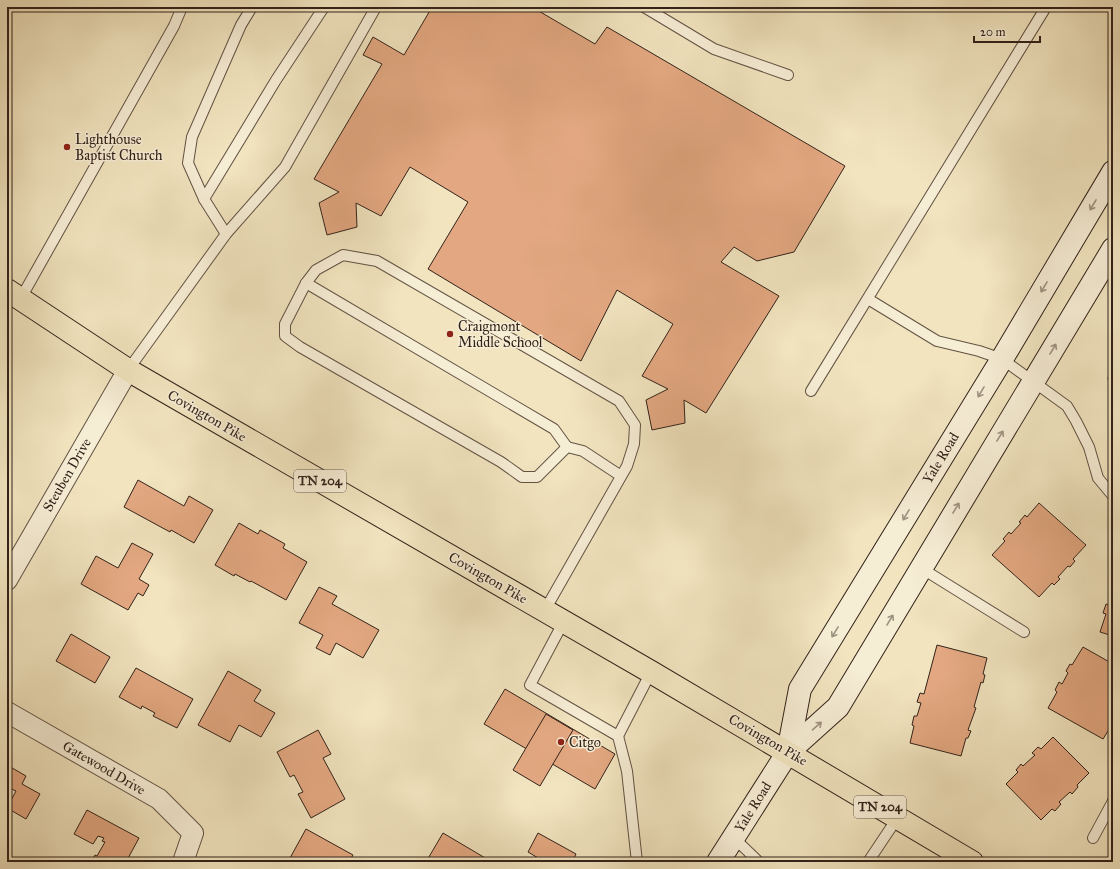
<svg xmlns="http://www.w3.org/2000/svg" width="1120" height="869" viewBox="0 0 1120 869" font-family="'IM FELL Great Primer',serif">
<rect width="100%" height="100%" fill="#f1e4bf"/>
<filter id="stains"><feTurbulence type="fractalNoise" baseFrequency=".005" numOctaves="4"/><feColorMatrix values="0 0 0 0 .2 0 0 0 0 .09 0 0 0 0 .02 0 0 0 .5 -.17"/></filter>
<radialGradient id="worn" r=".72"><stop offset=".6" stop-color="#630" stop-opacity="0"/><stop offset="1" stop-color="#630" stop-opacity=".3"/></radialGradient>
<!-- building -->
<g fill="#e3a881" stroke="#32221a">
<path d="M432,7H532L595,44L607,27L845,166L794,252L757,261L734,247L721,262L779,296L706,413L684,400L685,423L652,430L646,400L668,389L642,376L673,324L617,290L581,361L428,269L468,202L410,167L381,216L356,203L357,227L327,235L319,203L339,192L314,179L382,64L363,55L373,37L404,55Z"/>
<path d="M1110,359H1113V411V408L1110,409L1109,400H1112L1111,386H1109L1108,377H1111Z"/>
<path d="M138,480L184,506L189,496L213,510L194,543L171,530L170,532L124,507Z"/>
<path d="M1039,503L1086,545L1073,559L1075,561L1070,567L1068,566L1058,577L1060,579L1054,585L1052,583L1039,597L992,555L1005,541L1003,539L1009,532L1011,534L1021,523L1019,522L1025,515L1027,517Z"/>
<path d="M239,523L258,534L260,530L285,544L283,548L307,562L286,600L251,581L250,582L235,574L234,576L215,565Z"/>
<path d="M132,543L153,554L139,579L149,585L143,596L138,593L128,610L81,584L96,556L118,568Z"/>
<path d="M319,587L337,596L332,604L379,630L363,658L336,643L330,655L316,648L323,635L299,623Z"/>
<path d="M1113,592V636L1100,632L1106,614L1103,613L1106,604L1109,605Z"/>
<path d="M71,634L110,657L95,683L56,661Z"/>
<path d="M937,645L987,658L983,674L985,675L983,683L981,682L974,707L976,708L968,730L971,731L968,738H966L961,756L910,743L914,726L912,725L914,716H917L921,703L917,702L920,693L924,694Z"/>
<path d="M1083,647L1113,664V723L1103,739L1048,708L1057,692L1055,690L1059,682L1062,684L1068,673L1066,671L1070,664L1072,665Z"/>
<path d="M136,668L193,699L177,728L153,716L155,713L142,706L141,709L119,697Z"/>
<path d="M228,671L261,690L254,701L275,713L261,737L239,725L230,742L198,725Z"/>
<path d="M505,689L615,754L595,789L484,724Z"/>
<path d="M546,714L573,730L540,786L513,770Z"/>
<path d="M318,730L331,754L323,758L345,799L311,818L298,794L303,792L294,775L290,777L277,752Z"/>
<path d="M1053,737L1089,773L1077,785L1078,787L1072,794L1070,792L1059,802L1061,804L1055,811L1052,809L1041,820L1006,784L1018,772L1016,770L1021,764L1023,766L1035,755L1032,753L1038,747L1041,749Z"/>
<path d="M7,765L26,776L22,784L40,794L26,819L7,808L16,791L7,787Z"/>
<path d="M87,810L139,838L126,862H91L95,855L97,856L105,842L102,841L104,838L98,836L93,844L74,834Z"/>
<path d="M306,829L353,855L349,862H298L290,858Z"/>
<path d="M443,833L492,862H426Z"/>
<path d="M538,833L576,854L572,862H545L528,852Z"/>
</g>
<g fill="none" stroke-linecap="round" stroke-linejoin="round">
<defs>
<g id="lane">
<path d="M644,7L714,49L788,75"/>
<path d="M204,199L276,80L324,7"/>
<path d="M226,234L204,199L188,163L192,137L241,25L252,7"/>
<path d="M306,283L554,429L567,447"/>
<path d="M21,298L174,26L182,7"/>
<path d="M868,299L937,341L979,351L1002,359L1067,406L1076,421L1089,447L1098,478L1113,496"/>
<path d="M128,370L226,234L285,167L376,7"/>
<path d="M811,391L1046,7"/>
<path d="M921,568L1024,632"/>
<path d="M545,610L627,466L634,444L635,425L619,401L377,261L343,255L316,270L306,283L285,324V336L300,347L501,462L522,477H537L567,447L583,451L621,476"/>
<path d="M564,621L530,685L618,736L627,771L637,862"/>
<path d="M618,736L651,672"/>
<path d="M734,838L759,862"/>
<path d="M1093,838L1113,801"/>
<path d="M868,862L898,817"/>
</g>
<g id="street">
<path d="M7,580L128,370"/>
<path d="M7,712L159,799L193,833L183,862"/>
</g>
<g id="secondary">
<path d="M788,752L800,689L1002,359L1113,172"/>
<path d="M718,862L788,752L838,707L1113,249"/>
</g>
<path id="primary" d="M7,290L128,370L651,672L972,862"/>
</defs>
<!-- lane casing -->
<use href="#lane" stroke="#625243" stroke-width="12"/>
<!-- street casing -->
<use href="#street" stroke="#625243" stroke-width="22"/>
<!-- secondary casing -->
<use href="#secondary" stroke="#32221a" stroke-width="24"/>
<!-- primary casing -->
<use href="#primary" stroke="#32221a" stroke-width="24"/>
<!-- lane -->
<use href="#lane" stroke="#f6edd5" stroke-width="10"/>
<!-- street -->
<use href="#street" stroke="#f6edd5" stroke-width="20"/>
<!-- secondary -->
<use href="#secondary" stroke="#f6edd5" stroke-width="22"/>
<!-- primary -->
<use href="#primary" stroke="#f1e4bf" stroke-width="22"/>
</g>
<!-- one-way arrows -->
<defs><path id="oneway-shaft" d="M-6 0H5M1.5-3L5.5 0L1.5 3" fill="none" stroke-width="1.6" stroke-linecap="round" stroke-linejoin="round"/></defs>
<g stroke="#9e9281">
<use href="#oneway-shaft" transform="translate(1093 205) rotate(121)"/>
<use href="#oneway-shaft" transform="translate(1044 287) rotate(121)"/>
<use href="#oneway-shaft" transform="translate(1053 349) rotate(-59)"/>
<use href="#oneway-shaft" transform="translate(981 392) rotate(121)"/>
<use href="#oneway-shaft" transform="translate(1000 436) rotate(-58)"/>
<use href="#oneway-shaft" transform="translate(956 508) rotate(-59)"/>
<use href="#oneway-shaft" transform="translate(906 515) rotate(121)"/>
<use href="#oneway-shaft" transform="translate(890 620) rotate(-59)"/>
<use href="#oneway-shaft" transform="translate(835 632) rotate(122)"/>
<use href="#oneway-shaft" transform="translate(817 726) rotate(-41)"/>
</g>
<!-- markers -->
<g fill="#8f2418" stroke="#f6edd5" stroke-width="1.5">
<circle cx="67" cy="147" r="4"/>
<circle cx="450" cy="334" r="4"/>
<circle cx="561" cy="742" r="4"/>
</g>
<g text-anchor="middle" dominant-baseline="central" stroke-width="3" stroke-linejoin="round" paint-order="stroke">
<!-- shield labels -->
<g fill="#f6edd5" stroke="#6d5f52" stroke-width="1">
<rect x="294" y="470" width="52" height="22" rx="3"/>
<rect x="854" y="796" width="52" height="22" rx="3"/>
</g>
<g font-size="13" font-weight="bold" fill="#32221a">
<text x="320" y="481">TN 204</text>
<text x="880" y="807">TN 204</text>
</g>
<!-- poi labels -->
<g font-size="14" fill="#32221a" stroke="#f6edd5" text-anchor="start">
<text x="75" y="139">Lighthouse<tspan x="75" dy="16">Baptist Church</tspan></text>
<text x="458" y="326">Craigmont<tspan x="458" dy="16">Middle School</tspan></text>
<text x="569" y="742">Citgo</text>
</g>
<!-- street labels -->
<g font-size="14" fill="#32221a" stroke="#f6edd5">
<text transform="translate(207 416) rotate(30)">Covington Pike</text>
<text transform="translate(941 458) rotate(-59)">Yale Road</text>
<text transform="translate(67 475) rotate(-60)">Steuben Drive</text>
<text transform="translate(488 578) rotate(30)">Covington Pike</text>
<text transform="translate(768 740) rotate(30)">Covington Pike</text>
<text transform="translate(104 768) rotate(30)">Gatewood Drive</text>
<text transform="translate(753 807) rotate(-58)">Yale Road</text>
</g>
</g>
<!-- margin -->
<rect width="1120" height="869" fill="none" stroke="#f1e4bf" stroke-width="24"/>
<rect x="8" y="8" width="1104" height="853" fill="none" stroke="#32221a" stroke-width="2"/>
<rect x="12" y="12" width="1096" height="845" fill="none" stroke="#32221a"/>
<!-- scale -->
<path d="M974 36v6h66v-6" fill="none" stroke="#32221a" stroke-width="2"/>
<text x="980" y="36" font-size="12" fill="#32221a" stroke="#f6edd5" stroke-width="3" paint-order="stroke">20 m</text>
<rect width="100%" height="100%" filter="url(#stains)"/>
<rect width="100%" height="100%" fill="url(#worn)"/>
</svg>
